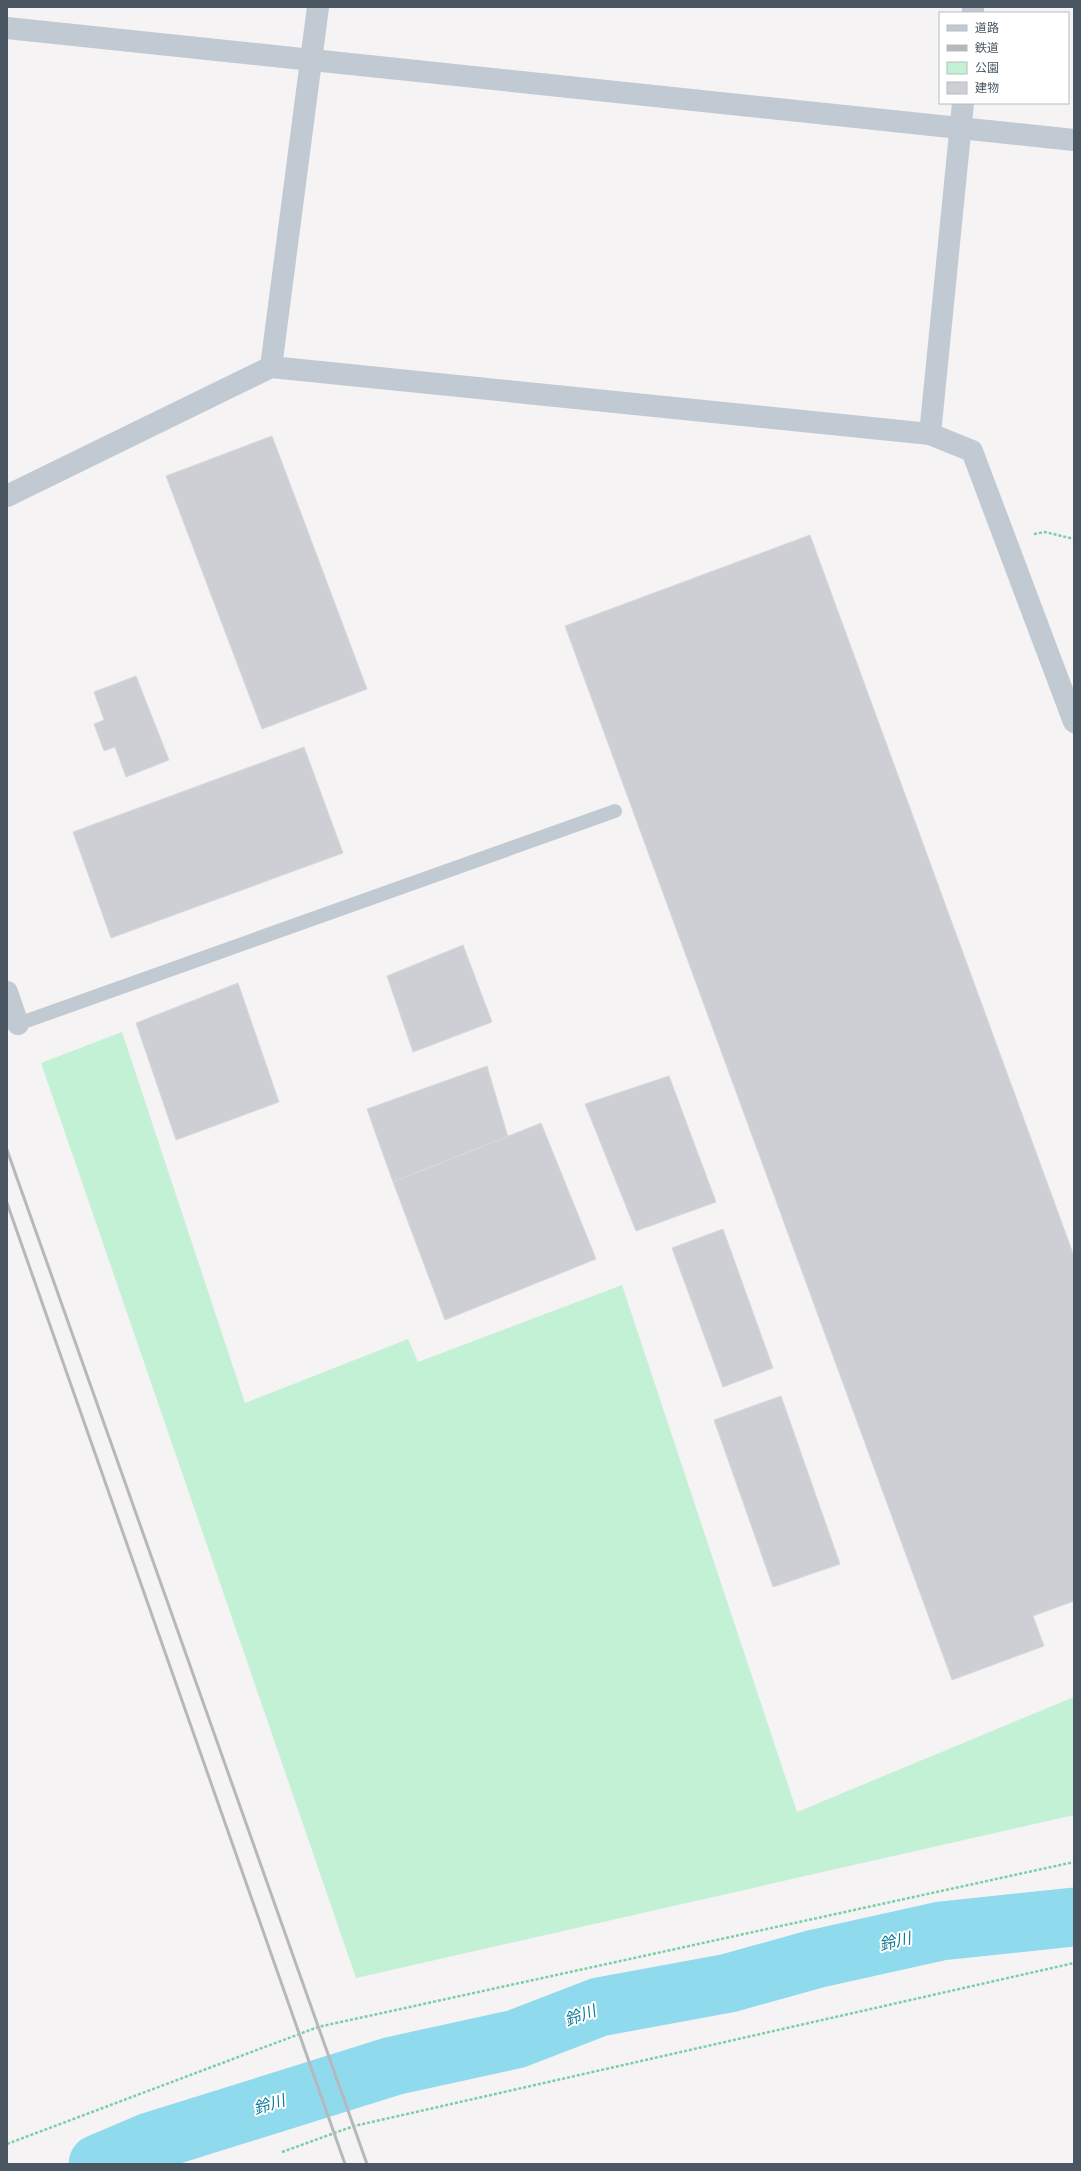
<svg xmlns="http://www.w3.org/2000/svg" width="1081" height="2171" viewBox="0 0 1081 2171" font-family="'PT Sans Narrow','Noto Sans JP',sans-serif">
<rect width="100%" height="100%" fill="#f5f3f3"/>
<!-- green -->
<path fill="#c3f1d5" d="M122,1032L245,1403L408,1339L418,1362L622,1285L797,1812L1074,1697V1815L356,1978L41,1063Z"/>
<g fill="none" stroke-linecap="round" stroke-linejoin="round">
<!-- river -->
<path stroke="#90daee" stroke-width="59" d="M98,2164L150,2142L393,2066L516,2039L599,2007L729,1983L815,1959L941,1931L1074,1917"/>
</g>
<!-- building -->
<g fill="#cdcfd5" stroke="#d7d9de">
<path d="M272,436L367,689L262,729L166,476Z"/>
<path d="M810,535L1074,1256V1601L1033,1616L1044,1646L952,1680L565,626Z"/>
<path d="M136,676L169,760L126,777L115,747L104,751L94,724L104,720L94,692Z"/>
<path d="M304,747L343,853L111,938L73,832Z"/>
<path d="M463,945L492,1022L413,1052L387,976Z"/>
<path d="M238,983L279,1102L176,1140L136,1023Z"/>
<path d="M487,1066L508,1137L393,1182L367,1109Z"/>
<path d="M669,1076L716,1202L636,1231L585,1104Z"/>
<path d="M541,1123L596,1259L445,1320L393,1182Z"/>
<path d="M723,1229L773,1368L723,1387L672,1248Z"/>
<path d="M781,1396L840,1564L773,1587L714,1420Z"/>
</g>
<g fill="none" stroke-linecap="round" stroke-linejoin="round">
<!-- path -->
<g stroke="#7ad0a6" stroke-width="2.5" stroke-dasharray="3 2" stroke-linecap="butt">
<path d="M1034,534L1045,532L1074,539"/>
<path d="M7,2144L318,2027L1074,1862"/>
<path d="M282,2152L354,2126L1074,1963"/>
</g>
<!-- service -->
<path stroke="#c1cad2" stroke-width="14" d="M18,1024L615,811"/>
<!-- minor -->
<g stroke="#c1cad2" stroke-width="22">
<path d="M318,7L271,367L930,434L972,451L1074,722"/>
<path d="M973,13V7"/>
<path d="M7,28L1074,140"/>
<path d="M930,434L963,103"/>
<path d="M7,496L271,367"/>
<path d="M7,992L18,1024"/>
</g>
<!-- rail -->
<g stroke="#b5b8bd" stroke-width="3">
<path d="M7,1150L367,2164"/>
<path d="M7,1203L345,2164"/>
</g>
</g>
<g text-anchor="middle" dominant-baseline="central" stroke-width="4" stroke-linejoin="round" paint-order="stroke">
<!-- water labels -->
<g font-size="16" font-style="italic" fill="#0c7c9b" stroke="#fff">
<text transform="translate(895 1941) rotate(-13)">鈴川</text>
<text transform="translate(580 2015) rotate(-20)">鈴川</text>
<text transform="translate(269 2104) rotate(-17)">鈴川</text>
</g>
</g>
<!-- border -->
<rect width="1081" height="2171" fill="none" stroke="#4a5661" stroke-width="16"/>
<!-- legend -->
<rect x="939" y="12" width="130" height="92" fill="#ffffff" stroke="#b7bbc0"/>
<rect x="947" y="25" width="20" height="6" fill="#c1cad2" stroke="#b7bbc0"/>
<text x="975" y="32" font-size="12" fill="#4a5661">道路</text>
<rect x="947" y="45" width="20" height="6" fill="#b5b8bd" stroke="#b7bbc0"/>
<text x="975" y="52" font-size="12" fill="#4a5661">鉄道</text>
<rect x="947" y="62" width="20" height="12" fill="#c3f1d5" stroke="#b7bbc0"/>
<text x="975" y="72" font-size="12" fill="#4a5661">公園</text>
<rect x="947" y="82" width="20" height="12" fill="#cdcfd5" stroke="#b7bbc0"/>
<text x="975" y="92" font-size="12" fill="#4a5661">建物</text>
</svg>
